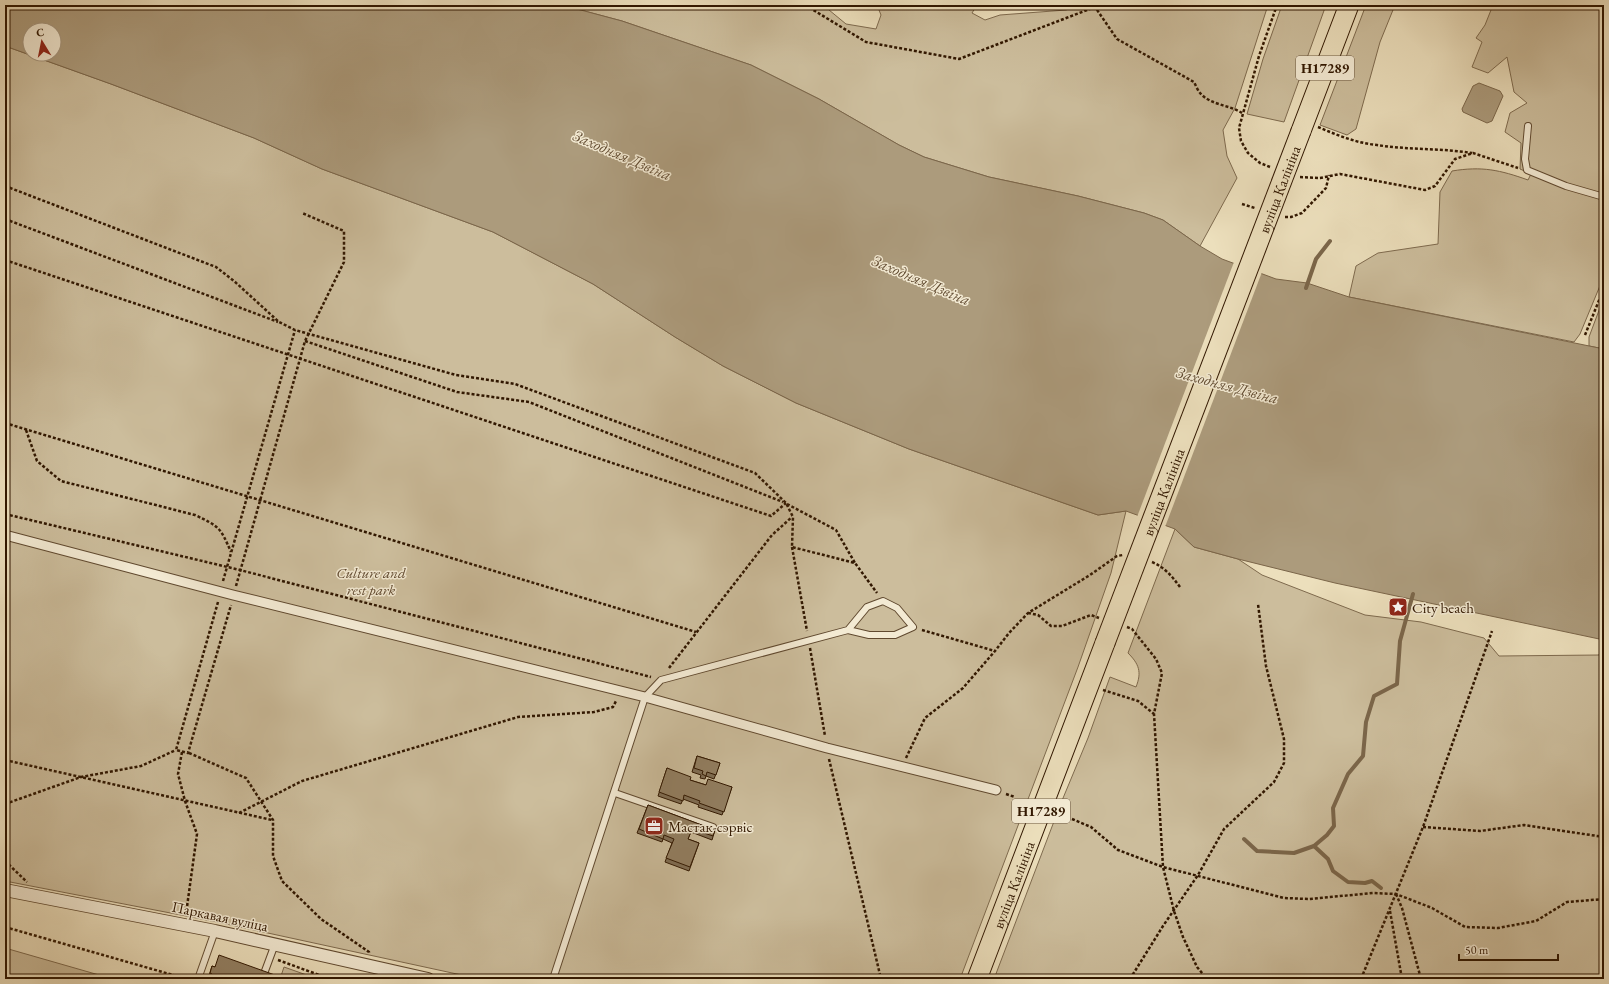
<svg xmlns="http://www.w3.org/2000/svg" width="1609" height="984" viewBox="0 0 1609 984" font-family="'EB Garamond',serif">
<rect width="100%" height="100%" fill="#ecdfbc"/>
<filter id="stains"><feTurbulence type="fractalNoise" baseFrequency=".005" numOctaves="4"/><feColorMatrix values="0 0 0 0 .2 0 0 0 0 .09 0 0 0 0 .02 0 0 0 .5 -.17"/></filter>
<radialGradient id="worn" r=".72"><stop offset=".6" stop-color="#630" stop-opacity="0"/><stop offset="1" stop-color="#630" stop-opacity=".3"/></radialGradient>
<!-- green -->
<g fill="#ccbd9c" stroke="#7e6a4e">
<path d="M562,5H823L846,24L876,29L881,15L877,5H977L972,13L985,20L1000,15L1066,10L1079,5H1268L1235,108L1223,130L1227,156L1237,178L1200,246L1163,220L1144,213L1078,196L989,177L924,157L899,145L819,99L751,65L622,21Z"/>
<path d="M1282,5H1326L1284,122L1247,114L1263,59Z"/>
<path d="M1366,5H1395L1380,42L1356,129L1347,135L1320,125Z"/>
<path d="M1493,5H1604V276L1580,334L1574,342L1349,297L1356,266L1378,253L1438,244L1440,192L1452,171C1482,166 1500,170 1528,180L1531,174L1520,169L1521,143L1505,132L1510,113L1527,103L1514,92L1507,57L1488,73L1472,67L1482,42L1476,38L1485,25Z"/>
<path d="M5,46L111,84L254,138L322,169L493,232L593,284L675,337L723,366L796,403L909,449L1098,515L1126,511L1111,573L1078,667L960,979H480L217,922L5,881Z"/>
<path d="M1604,297V349L1589,346V337Z"/>
<path d="M1175,529L1194,547L1238,559L1262,575L1365,615L1421,622L1484,638L1499,656L1599,655L1604,640V979H994L1061,803L1088,738L1110,677L1136,687C1142,672 1139,664 1128,653Z"/>
<path d="M5,948L113,979H5Z"/>
<path d="M284,967L318,979H280Z"/>
</g>
<!-- water -->
<g fill="#ac9b7c" stroke="#7b664a" fill-rule="evenodd">
<path d="M5,5H562L622,21L751,65L819,99L899,145L924,157L989,177L1078,196L1144,213L1163,220L1200,246L1222,259L1276,279L1307,283L1349,297L1604,349V640L1335,583L1238,559L1194,547L1175,529L1126,511L1098,515L909,449L796,403L723,366L675,337L593,284L493,232L322,169L254,138L111,84L5,46ZM30,30H54V54H30Z"/>
<path d="M1479,83L1500,91L1503,96L1492,121L1487,123L1463,112L1462,109L1473,86Z"/>
</g>
<!-- pier -->
<path fill="#ecdfbc" d="M1234,262L1262,272L1165,527L1137,517Z"/>
<g fill="none" stroke-linecap="round" stroke-linejoin="round">
<!-- stream -->
<g stroke="#7b664a" stroke-width="4">
<path d="M1306,288L1316,259L1330,241"/>
<path d="M1244,839L1257,851L1294,853L1314,846L1327,835L1334,826L1333,808L1348,774L1363,756L1366,722L1374,696L1397,684L1400,641L1413,594"/>
<path d="M1314,846L1328,859L1333,871L1348,882L1365,883L1372,881L1381,888"/>
</g>
<defs>
<g id="service">
<path d="M1528,126L1525,159L1527,170L1566,186L1604,197"/>
<path d="M615,793L713,827"/>
<path d="M198,979L215,931"/>
<path d="M262,979L275,944"/>
<path d="M553,979L645,697L661,680L848,630L869,635H895L913,627L897,608L883,601L867,607L848,630"/>
</g>
<path id="pedestrian" d="M5,535L233,595L645,697L827,748L996,790"/>
<path id="minor" d="M5,890L215,931L428,979"/>
<g id="primary">
<path d="M1301,131L1349,5"/>
<path id="s1" d="M977,979L1105,643"/>
</g>
</defs>
<!-- service casing -->
<use href="#service" stroke="#60492f" stroke-width="8"/>
<!-- pedestrian casing -->
<use href="#pedestrian" stroke="#60492f" stroke-width="11"/>
<!-- minor casing -->
<use href="#minor" stroke="#60492f" stroke-width="14"/>
<!-- primary casing -->
<use href="#primary" stroke="#311700" stroke-width="21"/>
<!-- path -->
<g stroke="#311700" stroke-width="2.5" stroke-dasharray="3 2" stroke-linecap="butt">
<path d="M805,5L866,42L959,59L1095,7L1117,39L1194,82C1196,86 1198,91 1201,94C1211,105 1230,105 1242,113"/>
<path d="M1318,127C1337,135 1356,143 1377,145C1408,150 1440,148 1472,153"/>
<path d="M1270,167L1260,163L1248,153L1241,141L1239,128L1259,56L1277,5"/>
<path d="M1300,177L1320,178L1340,174L1425,190L1435,186L1455,159L1473,153L1518,168"/>
<path d="M5,186L216,267L234,281L279,322L295,330L456,375L515,384L755,473L786,503L793,517L792,547L855,563L877,593"/>
<path d="M1242,204L1255,208"/>
<path d="M1285,217H1291L1302,213L1326,188L1329,175"/>
<path d="M5,219L278,322"/>
<path d="M5,260L771,516L786,503"/>
<path d="M1585,335L1604,288"/>
<path d="M305,341L457,392L529,402L783,502"/>
<path d="M5,423L696,632"/>
<path d="M26,430L37,461L61,481L195,515C220,527 220,527 231,552"/>
<path d="M787,504L836,530L855,563"/>
<path d="M5,514L240,570L651,677"/>
<path d="M792,547L807,631"/>
<path d="M1152,562C1164,567 1172,576 1180,587"/>
<path d="M223,581L295,330"/>
<path d="M236,586L305,341L344,262V231L302,213"/>
<path d="M218,602L176,750L188,753L231,605"/>
<path d="M1028,613L1038,615L1051,626H1062L1091,615L1099,618"/>
<path d="M1127,627L1132,629L1156,659L1162,673L1154,714L1163,867L1174,911L1183,937L1197,967L1207,979"/>
<path d="M922,630L995,651"/>
<path d="M810,648L825,736"/>
<path d="M669,668L772,535L792,517"/>
<path d="M1103,690L1138,701L1154,714"/>
<path d="M182,752L178,774L185,801L197,834L186,914"/>
<path d="M189,753L246,778L273,820V856L282,881L321,919L369,952V953"/>
<path d="M906,758L925,718L963,688L995,651L1009,633L1028,613L1090,575L1117,556L1123,555"/>
<path d="M829,759L881,979"/>
<path d="M5,760L272,820"/>
<path d="M1006,794L1015,797"/>
<path d="M5,804L81,777L141,766L176,750"/>
<path d="M239,813L302,781L518,717L594,712L613,707L616,701"/>
<path d="M1072,819L1091,827L1118,850L1163,867L1284,898L1309,899L1373,893L1396,894L1432,908L1465,927L1498,928L1536,921L1567,902L1604,899"/>
<path d="M1423,827L1480,831L1524,825L1604,837"/>
<path d="M5,861L27,882"/>
<path d="M1396,894L1402,908L1421,979"/>
<path d="M1390,911L1402,979"/>
<path d="M5,927L187,979"/>
<path d="M278,960L330,979"/>
<path d="M1130,979L1163,926L1198,875L1224,829L1274,782L1284,763V739L1266,666L1258,604"/>
<path d="M1361,979L1423,827L1492,631"/>
</g>
<!-- service -->
<use href="#service" stroke="#f3ead3" stroke-width="6"/>
<!-- pedestrian -->
<use href="#pedestrian" stroke="#f3ead3" stroke-width="9"/>
<!-- minor -->
<use href="#minor" stroke="#f3ead3" stroke-width="12"/>
<!-- primary -->
<use href="#primary" stroke="#ecdfbc" stroke-width="19"/>
<defs>
<g id="primary-bridge">
<path id="s2" d="M1105,643L1301,131"/>
</g>
</defs>
<!-- primary-bridge casing -->
<use href="#primary-bridge" stroke="#311700" stroke-width="21" stroke-linecap="butt"/>
<!-- primary-bridge -->
<use href="#primary-bridge" stroke="#ecdfbc" stroke-width="19"/>
</g>
<!-- wall -->
<g fill="#7e6d54" stroke="#311700">
<path d="M697,756L720,763L714,779L706,776L705,779L700,778L701,775L692,772Z"/>
<path d="M667,768L690,780L706,785L732,787L722,815L698,807L699,805L683,799L681,804L658,796Z"/>
<path d="M648,805L715,830L712,840L691,832L688,839L699,843L689,871L665,862L672,843L663,839L662,842L637,833Z"/>
<path d="M212,966L215,967L286,979H208Z"/>
</g>
<!-- building -->
<g fill="#927f62" stroke="#311700">
<path d="M697,756L720,763L716,775L707,772L706,776L702,774L703,771L694,768Z"/>
<path d="M667,768L691,777L690,780L706,785L708,779L732,787L724,812L699,803L700,801L684,795L683,801L659,792Z"/>
<path d="M648,805L715,830L713,836L692,829L688,839L699,843L690,867L666,858L674,839L664,835L663,839L639,829Z"/>
<path d="M219,955L286,979H210L212,974L210,973L212,966L215,967Z"/>
</g>
<!-- icons -->
<defs>
<symbol id="sight-square" viewBox="-11 -11 22 22"><rect x="-9" y="-9" width="18" height="18" rx="4" fill="#8f2418" stroke="#f3ead3"/><path d="M0-6L1.8-2.2L6-1.7L2.9 1.2L3.7 5.4L0 3.3L-3.7 5.4L-2.9 1.2L-6-1.7L-1.8-2.2Z" fill="#fff"/></symbol>
<symbol id="office-square" viewBox="-11 -11 22 22"><rect x="-9" y="-9" width="18" height="18" rx="4" fill="#8f2418" stroke="#f3ead3"/><path d="M-6-3h4V-5.5h4V-3h4V5H-6ZM-1-4.5V-3h2v-1.5ZM-6 0V1H6V0Z" fill="#fff"/></symbol>
</defs>
<g fill-rule="evenodd">
<use href="#sight-square" x="1387" y="596" width="22" height="22"/>
<use href="#office-square" x="643" y="815" width="22" height="22"/>
</g>
<g text-anchor="middle" dominant-baseline="central" stroke-width="3" stroke-linejoin="round" paint-order="stroke">
<!-- shield labels -->
<g fill="#f3ead3" stroke="#6b563f" stroke-width="1">
<rect x="1296" y="56" width="58" height="24" rx="3"/>
<rect x="1012" y="799" width="58" height="24" rx="3"/>
</g>
<g font-size="14" font-weight="bold" fill="#311700">
<text x="1325" y="68">Н17289</text>
<text x="1041" y="811">Н17289</text>
</g>
<!-- street labels -->
<g font-size="15" fill="#311700" stroke="#f3ead3">
<text stroke="none"><textPath href="#s2" startOffset="486">вуліца Калініна</textPath></text>
<text stroke="none"><textPath href="#s2" startOffset="162">вуліца Калініна</textPath></text>
<text stroke="none"><textPath href="#s1" startOffset="101">вуліца Калініна</textPath></text>
<text transform="translate(220 916) rotate(12)">Паркавая вуліца</text>
</g>
<!-- park labels -->
<g font-size="15" font-style="italic" fill="#60492f" stroke="#f3ead3">
<text x="371" y="572">Culture and<tspan x="371" dy="17">rest park</tspan></text>
</g>
<!-- poi labels -->
<g font-size="15" fill="#311700" stroke="#f3ead3" text-anchor="start">
<text x="1412" y="607">City beach</text>
<text x="668" y="826">Мастак-сэрвіс</text>
</g>
<!-- water labels -->
<g font-size="16" font-style="italic" fill="#624c32" stroke="#f3ead3">
<text transform="translate(622 155) rotate(23)">Заходняя Дзвіна</text>
<text transform="translate(921 280) rotate(23)">Заходняя Дзвіна</text>
<text transform="translate(1227 385) rotate(15)">Заходняя Дзвіна</text>
</g>
</g>
<!-- margin -->
<rect width="1609" height="984" fill="none" stroke="#ecdfbc" stroke-width="20"/>
<rect x="6" y="6" width="1597" height="972" fill="none" stroke="#311700" stroke-width="2"/>
<rect x="10" y="10" width="1589" height="964" fill="none" stroke="#311700"/>
<!-- north arrow -->
<g transform="translate(42 42) rotate(350)"><circle r="19" fill="#f3ead3" stroke="#a5967f"/>
<path d="M0-3L7 15L0 10L-7 15Z" fill="#8f2418"/>
<text y="-6" font-size="11" font-weight="bold" text-anchor="middle" fill="#311700">С</text>
</g>
<!-- scale -->
<path d="M1459 954v6h99v-6" fill="none" stroke="#311700" stroke-width="2"/>
<text x="1465" y="954" font-size="12" fill="#311700" stroke="#f3ead3" stroke-width="3" paint-order="stroke">50 m</text>
<rect width="100%" height="100%" filter="url(#stains)"/>
<rect width="100%" height="100%" fill="url(#worn)"/>
</svg>
